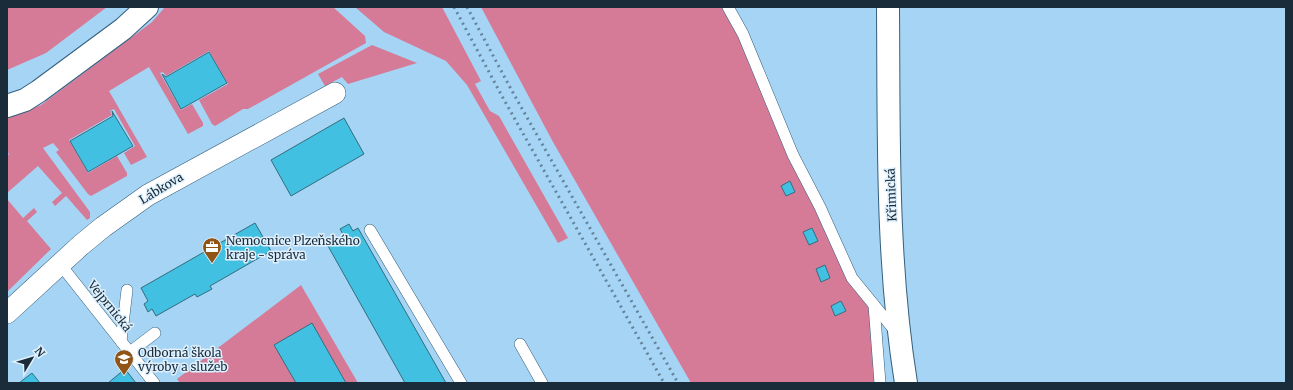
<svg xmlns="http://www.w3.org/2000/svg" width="1293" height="390" viewBox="0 0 1293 390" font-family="Merriweather,serif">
<rect width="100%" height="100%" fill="#a6d4f4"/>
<!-- green -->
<g fill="#d57b98">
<path d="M7,7H107L46,53L7,70Z"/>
<path d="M165,7H333L365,36L366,43L248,109H243L215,126L212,124L199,100L228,84L209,51L166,76L163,72L160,73L181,110L192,104L203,123V126L188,134L149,67L109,91L147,157L131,165L124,153L135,146L114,109L110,111L112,115L69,140L88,173L117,156L127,173V176L91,196L88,194L56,152L59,150L53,143L43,148L90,212V218L87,220L66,196L55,206L52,202L62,193L38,166L7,193V156L9,154L7,151V118L41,105L152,22Z"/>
<path d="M355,7H442L481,81L475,84L490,111L499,116L568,238L558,243L467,85L446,61L384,32Z"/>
<path d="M481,7H728L851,278L874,305L880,383H691L553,142Z"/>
<path d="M372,45L417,63L348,84L342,77L325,86L318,74Z"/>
<path d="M7,199L23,218L34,208L37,212L27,221L51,249L7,292Z"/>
<path d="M301,285L358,383H180L177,379Z"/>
</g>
<!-- building -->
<g fill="#41c0e2" stroke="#336d7e">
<path d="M209,52L227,83L181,109L162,74L166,77Z"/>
<path d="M112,111L133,146L88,172L70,141L113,116Z"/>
<path d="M344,118L364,154L291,196L271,160Z"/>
<path d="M790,181L795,192L786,196L781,186Z"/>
<path d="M255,223L271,251L210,286L212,289L197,297L195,294L156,316L152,309L148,312L144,304L148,301L141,288Z"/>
<path d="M349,224L353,231L358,228L446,383H405L328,246L344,236L340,229Z"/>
<path d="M812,228L818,241L809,245L803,232Z"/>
<path d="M825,265L830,278L821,282L816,269Z"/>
<path d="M841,301L846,311L835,316L831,306Z"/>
<path d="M312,323L346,383H296L274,345Z"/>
<path d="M125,369L136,383H108Z"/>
<path d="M32,373L40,383H19Z"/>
</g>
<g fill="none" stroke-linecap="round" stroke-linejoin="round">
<defs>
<g id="service">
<path d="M728,7L743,34L793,155L820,207L852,278L896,332"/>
<path d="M370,230L461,383"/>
<path d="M60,264L154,383"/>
<path d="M874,305L880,383"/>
<path d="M121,341L127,290"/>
<path d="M520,344L542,383"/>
<path d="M130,352L155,333"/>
</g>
<path id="minor" d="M7,313L81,245L103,227L148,195L335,93"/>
<path id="tertiary" d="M7,106L25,100L39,91L123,29L147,7"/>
<path id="secondary" d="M888,7C889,132 886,259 906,383"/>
</defs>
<!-- service casing -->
<use href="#service" stroke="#355f7c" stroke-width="12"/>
<!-- minor casing -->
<use href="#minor" stroke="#355f7c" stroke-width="22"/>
<!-- tertiary casing -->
<use href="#tertiary" stroke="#355f7c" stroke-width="24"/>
<!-- secondary casing -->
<use href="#secondary" stroke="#355f7c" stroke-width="24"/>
<!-- service -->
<use href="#service" stroke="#fff" stroke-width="11"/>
<!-- minor -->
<use href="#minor" stroke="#fff" stroke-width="21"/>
<!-- tertiary -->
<use href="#tertiary" stroke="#fff" stroke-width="22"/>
<!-- secondary -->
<use href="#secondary" stroke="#fff" stroke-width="22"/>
<!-- rail -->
<g stroke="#63849b" stroke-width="3" stroke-dasharray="2 4" stroke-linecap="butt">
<path d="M454,7L503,98L664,383"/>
<path d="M467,7L512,91L678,383"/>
</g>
</g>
<!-- icons -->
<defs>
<symbol id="office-pin" viewBox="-11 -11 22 30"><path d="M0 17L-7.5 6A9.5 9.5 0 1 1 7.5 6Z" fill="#915417" stroke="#dff1fe"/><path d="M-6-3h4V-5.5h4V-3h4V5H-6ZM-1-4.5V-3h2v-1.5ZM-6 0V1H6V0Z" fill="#fff"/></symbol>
<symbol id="school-pin" viewBox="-11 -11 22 30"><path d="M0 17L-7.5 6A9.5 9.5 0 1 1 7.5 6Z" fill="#915417" stroke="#dff1fe"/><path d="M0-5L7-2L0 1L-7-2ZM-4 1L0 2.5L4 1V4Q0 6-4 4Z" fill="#fff"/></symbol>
</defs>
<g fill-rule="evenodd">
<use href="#office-pin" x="201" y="236" width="22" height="30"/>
<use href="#school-pin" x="113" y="348" width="22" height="30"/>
</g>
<g text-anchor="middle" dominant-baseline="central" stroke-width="3" stroke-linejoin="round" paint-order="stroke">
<!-- street labels -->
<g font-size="12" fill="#1a2c39" stroke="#dff1fe">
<text transform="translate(161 188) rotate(-31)">Lábkova</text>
<text transform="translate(891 195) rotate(-92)">Křimická</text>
<text transform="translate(110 306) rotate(51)">Vejprnická</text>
</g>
<!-- poi labels -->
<g font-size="12" fill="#1a2c39" stroke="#dff1fe" text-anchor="start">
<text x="226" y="240">Nemocnice Plzeňského<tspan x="226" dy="14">kraje - správa</tspan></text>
<text x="138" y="352">Odborná škola<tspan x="138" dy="14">výroby a služeb</tspan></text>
</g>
</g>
<!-- border -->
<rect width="1293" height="390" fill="none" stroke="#1a2c39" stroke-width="16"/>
<!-- north arrow -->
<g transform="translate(32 358) rotate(52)" stroke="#dff1fe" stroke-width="3" paint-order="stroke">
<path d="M0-3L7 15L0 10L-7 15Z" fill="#1a2c39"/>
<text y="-6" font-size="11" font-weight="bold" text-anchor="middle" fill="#1a2c39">N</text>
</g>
</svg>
